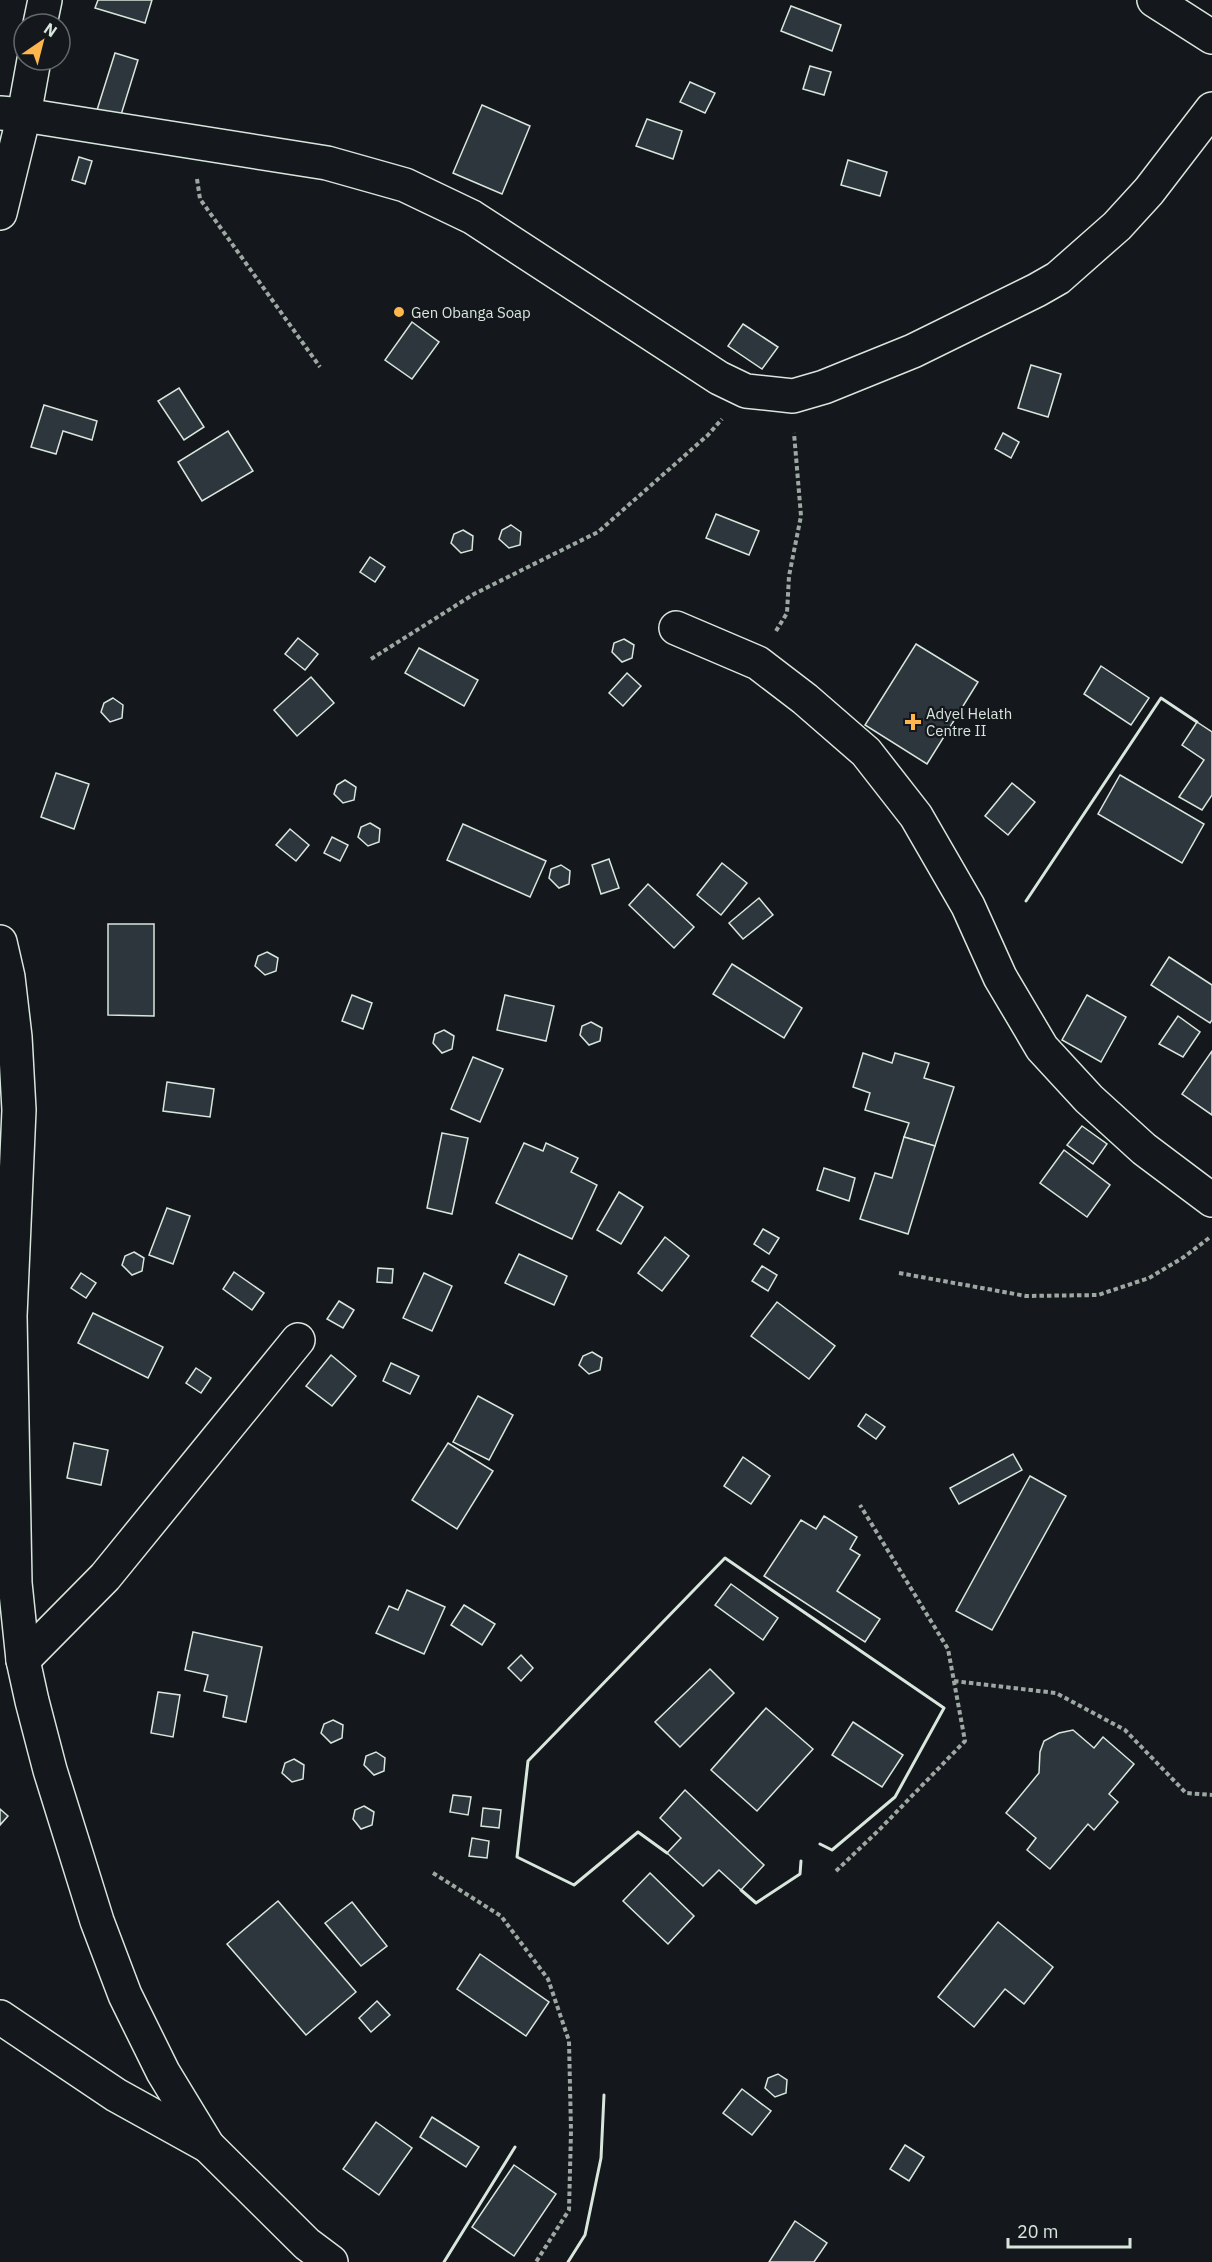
<svg xmlns="http://www.w3.org/2000/svg" width="1212" height="2262" viewBox="0 0 1212 2262" font-family="'IBM Plex Sans',sans-serif">
<rect width="100%" height="100%" fill="#14181c"/>
<!-- building -->
<g fill="#2c363c" stroke="#d8e6dc" stroke-width="1.5">
<path d="M98,0H152L145,23L95,8Z"/>
<path d="M791,6L841,25L832,51L781,31Z"/>
<path d="M115,53L138,60L120,118L97,110Z"/>
<path d="M810,66L831,72L824,95L803,89Z"/>
<path d="M690,82L715,93L705,113L680,102Z"/>
<path d="M482,105L530,126L502,194L453,173Z"/>
<path d="M647,119L682,131L673,159L636,146Z"/>
<path d="M79,157L92,161L85,184L72,180Z"/>
<path d="M848,160L887,172L880,196L841,185Z"/>
<path d="M412,322L439,342L412,379L385,360Z"/>
<path d="M743,324L778,347L762,369L728,346Z"/>
<path d="M1031,365L1061,374L1048,417L1018,408Z"/>
<path d="M179,388L204,427L184,440L158,401Z"/>
<path d="M44,405L97,421L92,440L63,431L56,454L31,447Z"/>
<path d="M228,431L253,471L202,501L178,462Z"/>
<path d="M1003,433L1019,442L1011,458L995,449Z"/>
<path d="M716,514L759,531L749,555L706,538Z"/>
<path d="M511,525L521,532L520,545L509,548L499,539L502,530Z"/>
<path d="M463,530L473,536L472,550L461,553L451,543L454,534Z"/>
<path d="M370,557L385,567L375,582L360,572Z"/>
<path d="M298,638L318,654L305,670L285,654Z"/>
<path d="M624,639L634,645L632,658L622,662L612,652L614,643Z"/>
<path d="M916,644L978,682L927,764L865,725Z"/>
<path d="M419,648L478,680L464,706L405,673Z"/>
<path d="M1101,666L1149,698L1131,725L1084,694Z"/>
<path d="M627,673L641,686L623,706L609,693Z"/>
<path d="M311,677L334,703L297,736L274,710Z"/>
<path d="M113,698L123,705L122,718L110,722L101,712L104,703Z"/>
<path d="M1197,722L1212,732V795L1202,810L1179,797L1204,760L1182,745Z"/>
<path d="M56,773L89,784L74,829L41,817Z"/>
<path d="M1120,775L1204,824L1182,863L1098,814Z"/>
<path d="M345,780L356,787L354,800L343,803L334,794L337,785Z"/>
<path d="M1012,783L1035,802L1008,835L985,816Z"/>
<path d="M370,823L380,829L379,842L368,846L358,837L361,827Z"/>
<path d="M463,824L546,861L530,897L447,860Z"/>
<path d="M290,829L309,845L296,861L276,845Z"/>
<path d="M332,837L348,845L340,861L324,853Z"/>
<path d="M609,859L619,888L601,894L592,865Z"/>
<path d="M722,863L747,883L721,915L697,895Z"/>
<path d="M561,865L570,871L569,884L559,888L549,878L551,869Z"/>
<path d="M648,884L694,927L674,948L629,905Z"/>
<path d="M759,898L773,915L743,939L729,923Z"/>
<path d="M108,924H154V1016L108,1015Z"/>
<path d="M267,952L278,958L276,971L265,975L255,966L258,956Z"/>
<path d="M1169,957L1212,985V1020L1210,1023L1151,985Z"/>
<path d="M732,964L802,1008L784,1038L713,994Z"/>
<path d="M352,995L372,1003L363,1029L342,1021Z"/>
<path d="M505,995L554,1006L546,1041L497,1030Z"/>
<path d="M1087,995L1126,1017L1101,1062L1062,1040Z"/>
<path d="M1178,1016L1200,1032L1183,1057L1159,1044Z"/>
<path d="M591,1022L602,1028L600,1041L589,1045L580,1035L582,1026Z"/>
<path d="M444,1030L454,1036L452,1049L442,1053L433,1043L435,1034Z"/>
<path d="M1212,1051V1115L1182,1094Z"/>
<path d="M863,1053L892,1063L895,1053L929,1063L924,1078L954,1087L935,1146L904,1137L909,1123L865,1110L870,1093L853,1087Z"/>
<path d="M473,1057L503,1069L480,1122L451,1109Z"/>
<path d="M167,1082L214,1089L210,1117L163,1111Z"/>
<path d="M1082,1126L1107,1144L1093,1164L1067,1145Z"/>
<path d="M442,1133L468,1138L452,1214L427,1208Z"/>
<path d="M904,1137L935,1146L908,1234L860,1219L875,1173L892,1178Z"/>
<path d="M524,1143L543,1151L546,1143L578,1158L571,1172L597,1185L572,1239L496,1203Z"/>
<path d="M1064,1150L1110,1185L1087,1217L1040,1183Z"/>
<path d="M824,1168L855,1178L849,1201L817,1190Z"/>
<path d="M619,1192L643,1207L621,1244L597,1230Z"/>
<path d="M167,1208L190,1216L173,1264L149,1255Z"/>
<path d="M763,1229L779,1238L769,1254L754,1244Z"/>
<path d="M665,1237L689,1256L662,1291L638,1273Z"/>
<path d="M134,1252L144,1258L142,1271L132,1275L122,1265L125,1256Z"/>
<path d="M519,1254L567,1276L554,1305L505,1283Z"/>
<path d="M762,1266L777,1275L768,1291L752,1281Z"/>
<path d="M378,1268L393,1269L392,1283L377,1282Z"/>
<path d="M234,1272L264,1293L252,1310L223,1289Z"/>
<path d="M81,1273L96,1283L86,1298L71,1288Z"/>
<path d="M424,1273L452,1286L432,1331L403,1318Z"/>
<path d="M339,1301L354,1310L343,1328L327,1319Z"/>
<path d="M777,1302L835,1346L809,1379L751,1336Z"/>
<path d="M93,1313L163,1347L148,1378L78,1343Z"/>
<path d="M592,1352L602,1358L600,1370L589,1374L579,1365L583,1356Z"/>
<path d="M331,1355L356,1376L332,1406L306,1386Z"/>
<path d="M391,1363L419,1376L410,1394L383,1381Z"/>
<path d="M196,1368L211,1378L201,1393L186,1383Z"/>
<path d="M478,1396L513,1415L489,1460L453,1442Z"/>
<path d="M866,1414L885,1427L876,1439L858,1426Z"/>
<path d="M74,1443L108,1450L101,1485L67,1478Z"/>
<path d="M448,1443L493,1471L457,1529L412,1500Z"/>
<path d="M1013,1454L1022,1470L959,1504L950,1488Z"/>
<path d="M743,1457L770,1476L751,1504L724,1486Z"/>
<path d="M1030,1476L1066,1496L992,1630L956,1611Z"/>
<path d="M824,1516L857,1537L850,1549L860,1555L837,1591L880,1619L865,1642L764,1576L801,1520L816,1529Z"/>
<path d="M731,1584L778,1618L763,1640L715,1605Z"/>
<path d="M407,1590L445,1607L424,1654L376,1633L389,1606L398,1610Z"/>
<path d="M464,1605L495,1624L482,1645L451,1625Z"/>
<path d="M193,1632L262,1647L246,1722L223,1717L227,1696L204,1691L208,1675L185,1670Z"/>
<path d="M521,1655L533,1668L521,1681L508,1668Z"/>
<path d="M710,1669L734,1693L680,1747L655,1722Z"/>
<path d="M158,1692L180,1695L173,1737L151,1733Z"/>
<path d="M766,1708L813,1749L757,1811L711,1770Z"/>
<path d="M333,1720L343,1725L342,1738L331,1743L321,1733L324,1724Z"/>
<path d="M853,1722L903,1755L882,1787L832,1755Z"/>
<path d="M1073,1730L1094,1748L1103,1737L1134,1764L1109,1794L1118,1802L1094,1830L1088,1824L1050,1869L1027,1850L1036,1838L1006,1813L1039,1773L1040,1752L1044,1741L1059,1733Z"/>
<path d="M376,1752L385,1758L384,1771L374,1775L364,1765L366,1756Z"/>
<path d="M294,1759L304,1765L303,1779L292,1782L282,1773L285,1763Z"/>
<path d="M685,1790L764,1865L741,1890L719,1870L703,1886L667,1853L681,1838L660,1818Z"/>
<path d="M453,1795L471,1797L468,1815L450,1812Z"/>
<path d="M364,1806L374,1812L372,1825L361,1829L353,1819L355,1810Z"/>
<path d="M483,1808L501,1810L499,1828L481,1826Z"/>
<path d="M0,1809L8,1816L0,1825Z"/>
<path d="M472,1838L489,1841L487,1858L469,1856Z"/>
<path d="M650,1873L694,1916L668,1944L623,1901Z"/>
<path d="M278,1901L356,1992L306,2035L227,1944Z"/>
<path d="M352,1902L387,1946L361,1966L325,1923Z"/>
<path d="M998,1922L1053,1967L1024,2004L1005,1989L974,2027L938,1997Z"/>
<path d="M480,1954L549,2002L526,2036L457,1989Z"/>
<path d="M377,2001L390,2015L371,2032L359,2018Z"/>
<path d="M778,2074L787,2080L786,2093L775,2097L765,2088L768,2078Z"/>
<path d="M742,2089L771,2111L752,2135L723,2113Z"/>
<path d="M432,2117L479,2147L466,2167L420,2137Z"/>
<path d="M376,2122L412,2148L379,2195L343,2169Z"/>
<path d="M905,2145L924,2157L909,2181L890,2169Z"/>
<path d="M514,2165L556,2194L514,2256L472,2227Z"/>
<path d="M795,2221L827,2243L814,2262H769Z"/>
</g>
<g fill="none" stroke-linecap="round" stroke-linejoin="round">
<defs>
<g id="minor">
<path d="M1154,0L1212,37"/>
<path d="M0,113L24,115L327,163L405,185L472,217L719,378L746,391L793,396L824,387L913,351L1037,290L1058,278L1117,226L1149,191L1212,109"/>
<path d="M676,628L758,663L805,699L866,752L916,816L968,906L1000,977L1042,1048L1089,1099L1144,1149L1212,1200"/>
<path d="M23,1660L105,1577L298,1340"/>
<path d="M0,2017L116,2095L208,2146"/>
</g>
<g id="tertiary">
<path d="M40,24L45,0"/>
<path d="M0,213L24,115L34,60"/>
<path d="M0,942L8,977L15,1037L19,1110L10,1316L15,1583L23,1660L32,1701L50,1770L97,1921L125,1995L163,2072L208,2146L307,2244L331,2262"/>
</g>
</defs>
<!-- minor casing -->
<use href="#minor" stroke="#d8e6dc" stroke-width="36"/>
<!-- tertiary casing -->
<use href="#tertiary" stroke="#d8e6dc" stroke-width="36"/>
<!-- path -->
<g stroke="#9da8a2" stroke-width="4" stroke-dasharray="4.5 3" stroke-linecap="butt">
<path d="M197,179L200,199L320,367"/>
<path d="M776,631L787,613L789,576L801,516L794,433"/>
<path d="M371,659L474,594L598,532L708,435L722,419"/>
<path d="M899,1273L1026,1296L1098,1295L1149,1278L1184,1257L1209,1238"/>
<path d="M954,1681L1056,1693L1125,1730L1186,1793L1212,1795"/>
<path d="M836,1871L879,1830L965,1741L948,1649L860,1505"/>
<path d="M433,1873L501,1916L548,1979L569,2041L571,2131L569,2210L536,2262"/>
</g>
<!-- minor -->
<use href="#minor" stroke="#14181c" stroke-width="33"/>
<!-- tertiary -->
<use href="#tertiary" stroke="#14181c" stroke-width="33"/>
<!-- wall -->
<g stroke="#d8e6dc" stroke-width="3">
<path d="M1026,901L1161,698L1197,722"/>
<path d="M667,1853L638,1832L574,1885L517,1857L528,1761L725,1558L944,1708L895,1797L832,1850L820,1844"/>
<path d="M741,1890L756,1903L800,1874L801,1861"/>
<path d="M444,2262L515,2147"/>
<path d="M568,2262L585,2235L601,2158L604,2095"/>
</g>
</g>
<!-- markers -->
<g fill="#ffb74d" stroke="#14181c" stroke-width="2">
<circle cx="399" cy="312" r="6"/>
<path d="M910 713h6v6h6v6h-6v6h-6v-6h-6v-6h6z"/>
</g>
<g text-anchor="middle" dominant-baseline="central" stroke-width="4.5" stroke-linejoin="round" paint-order="stroke">
<!-- poi labels -->
<g font-size="15" fill="#d8e6dc" stroke="#14181c" text-anchor="start">
<text x="411" y="312">Gen Obanga Soap</text>
<text x="926" y="713">Adyel Helath<tspan x="926" dy="17">Centre II</tspan></text>
</g>
</g>
<!-- north arrow -->
<g transform="translate(42 42) rotate(35)"><circle r="28" fill="#14181c" stroke="#626a69" stroke-width="1.5"/>
<path d="M0-4.5L10 22L0 15L-10 22Z" fill="#ffb74d"/>
<text y="-9" font-size="16" font-weight="bold" text-anchor="middle" fill="#d8e6dc">N</text>
</g>
<!-- scale -->
<path d="M1008 2238v9h122v-9" fill="none" stroke="#d8e6dc" stroke-width="3"/>
<text x="1017" y="2238" font-size="18" fill="#d8e6dc" stroke="#14181c" stroke-width="4.5" paint-order="stroke">20 m</text>
</svg>
